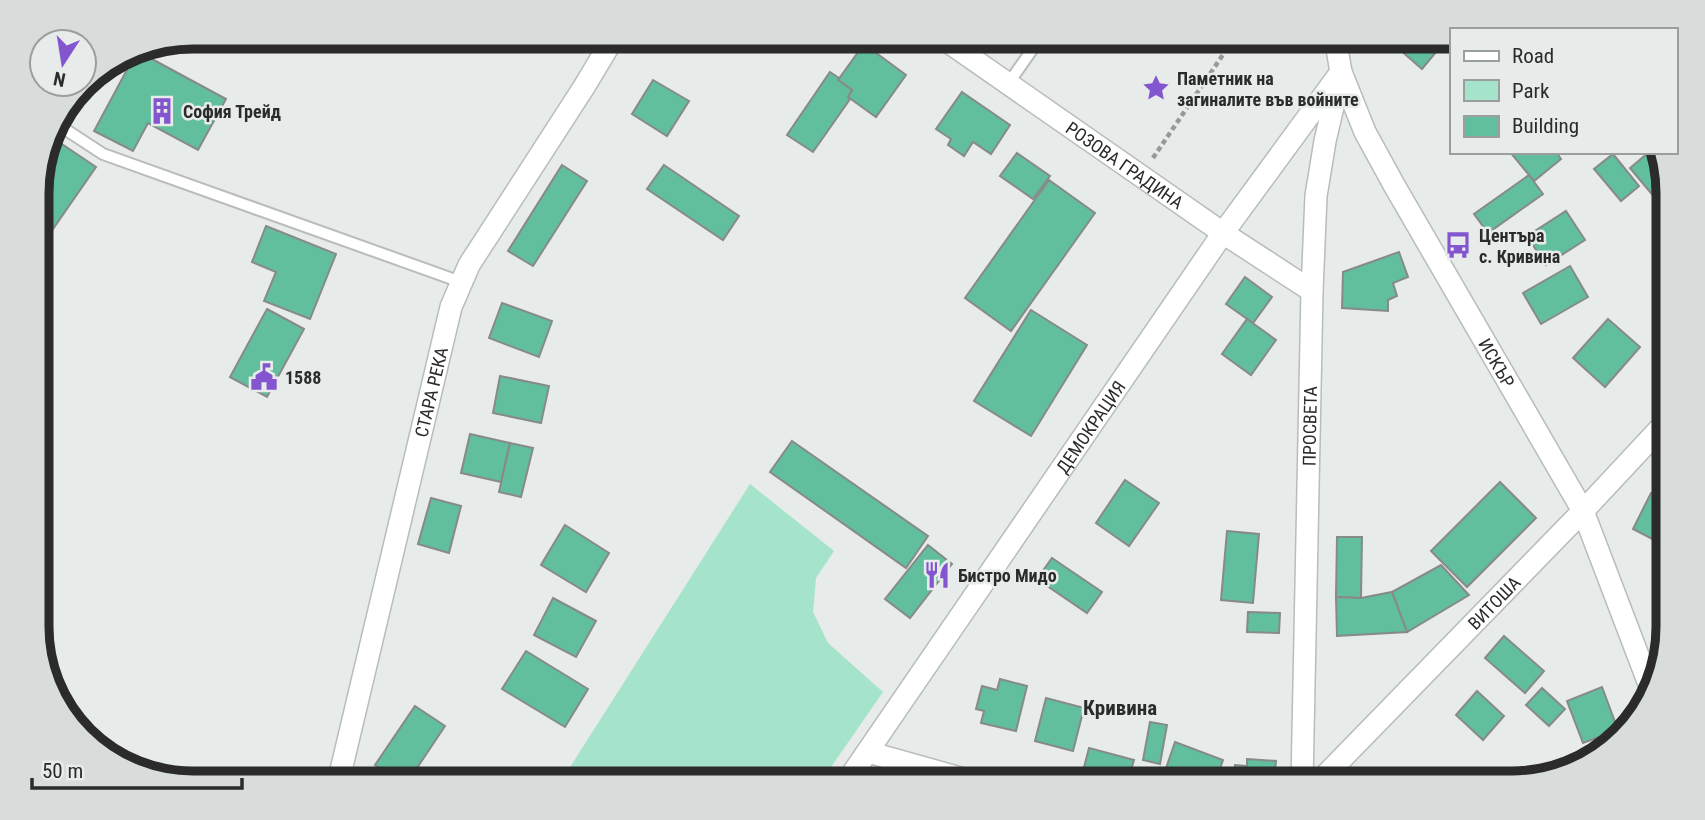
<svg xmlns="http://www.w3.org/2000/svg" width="1705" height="820" viewBox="0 0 1705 820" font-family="'Roboto Condensed',sans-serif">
<rect width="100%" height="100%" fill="#e7ebe9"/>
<!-- green -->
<path fill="#a5e3ca" d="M750,484L834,551L816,578L813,612L828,643L883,692L820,783H560Z"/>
<!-- building -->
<g fill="#61bf9d" stroke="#878a89" stroke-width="2">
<path d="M1397,37H1442L1446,40L1422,69L1392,43Z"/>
<path d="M864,44L906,75L876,117L848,97L852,90L838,80Z"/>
<path d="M137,51L226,99L198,150L148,123L133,151L94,131Z"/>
<path d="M830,72L839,78L838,80L852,90L848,97L850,99L813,152L787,135Z"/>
<path d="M653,80L689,101L667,136L632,114Z"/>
<path d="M962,92L1010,125L991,154L973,142L964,156L948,145L951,139L936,129Z"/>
<path d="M50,136L96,167L37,252V183Z"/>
<path d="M1510,152H1556L1561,159L1534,181Z"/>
<path d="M1649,152H1656L1661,158L1667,173V190L1656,199L1630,168Z"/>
<path d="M1017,153L1050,176L1033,199L1000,176Z"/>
<path d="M1613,154L1639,186L1621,201L1594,169Z"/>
<path d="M562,165L587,181L533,266L508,251Z"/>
<path d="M664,165L739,216L723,240L647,189Z"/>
<path d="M1529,175L1543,194L1488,233L1474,214Z"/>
<path d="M1049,180L1095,213L1011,331L965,298Z"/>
<path d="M1566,211L1585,240L1546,265L1527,236Z"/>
<path d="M266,226L336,254L310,319L264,301L276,272L252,262Z"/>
<path d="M1399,252L1408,277L1393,283L1397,296L1388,300V311L1342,308L1343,272Z"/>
<path d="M1570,266L1588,297L1541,324L1523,293Z"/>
<path d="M1245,277L1272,297L1253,323L1226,304Z"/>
<path d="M502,303L552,321L539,357L489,338Z"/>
<path d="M267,309L304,329L267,397L230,377Z"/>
<path d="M1031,310L1087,345L1031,436L974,401Z"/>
<path d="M1247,319L1276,340L1251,375L1222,354Z"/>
<path d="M1608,319L1640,347L1605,387L1573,358Z"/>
<path d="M500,376L549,386L541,423L493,413Z"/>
<path d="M470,434L510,443L501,482L461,473Z"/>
<path d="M792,441L928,536L906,568L770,472Z"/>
<path d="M510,443L533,448L521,497L499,492Z"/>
<path d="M1125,480L1159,503L1129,546L1096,523Z"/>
<path d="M1500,482L1536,518L1467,587L1431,551Z"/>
<path d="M1651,493L1668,501V547L1633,529Z"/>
<path d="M431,498L461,506L449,553L418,544Z"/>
<path d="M565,525L609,553L586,592L541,565Z"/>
<path d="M1227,531L1259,534L1253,603L1221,600Z"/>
<path d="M1337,537H1362L1361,598L1336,597Z"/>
<path d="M928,545L952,564L910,618L885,599Z"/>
<path d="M1052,558L1102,592L1087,613L1037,579Z"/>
<path d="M1441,565L1469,595L1407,632L1392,592Z"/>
<path d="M1392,592L1407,632L1337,636L1336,597L1361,598Z"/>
<path d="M553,598L596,621L576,657L534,635Z"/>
<path d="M1248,612L1280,613L1279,633L1247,632Z"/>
<path d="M1504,636L1544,671L1525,693L1485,658Z"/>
<path d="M526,651L588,689L565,727L502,689Z"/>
<path d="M1000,679L1027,686L1016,731L981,723L984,711L976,709L982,686L997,690Z"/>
<path d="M1602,687L1618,730L1583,743L1567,701Z"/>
<path d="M1542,688L1565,709L1549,726L1526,705Z"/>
<path d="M1477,691L1504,716L1483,740L1456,715Z"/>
<path d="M1046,698L1084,708L1073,751L1035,741Z"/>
<path d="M415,706L445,726L407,783H402L375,765Z"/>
<path d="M1150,722L1167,725L1160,764L1143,760Z"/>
<path d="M1175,742L1223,760L1215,783H1170L1162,780Z"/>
<path d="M1089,748L1134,760L1127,783H1095L1081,779Z"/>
<path d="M1247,759L1276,761L1274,783H1234L1235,765L1247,766Z"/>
<path d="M1405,769L1419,783H1392Z"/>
</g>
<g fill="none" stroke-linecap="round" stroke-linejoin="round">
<defs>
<g id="lane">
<path d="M1008,84L1041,37"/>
<path d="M54,122L103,154L461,282"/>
</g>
<g id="street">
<path id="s1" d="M941,37L1223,233L1312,291"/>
<path id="s2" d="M1335,37L1341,72L1365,132L1394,185L1583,511L1652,692"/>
<path d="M868,752L978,783"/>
<path id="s3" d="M338,783L451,307L469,265L584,87L614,37"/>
<path id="s4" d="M846,783L1223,233L1341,72"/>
<path id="s5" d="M1302,783L1312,291L1316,196L1325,141L1339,81"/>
<path id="s6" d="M1318,783L1583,511L1668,420"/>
</g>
</defs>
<!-- lane casing -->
<use href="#lane" stroke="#b8bcba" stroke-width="14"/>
<!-- street casing -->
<use href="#street" stroke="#b8bcba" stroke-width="24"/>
<!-- path -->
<path stroke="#969997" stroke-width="4.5" stroke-dasharray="5 3.5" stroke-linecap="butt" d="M1153,158L1235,37"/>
<!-- lane -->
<use href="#lane" stroke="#fff" stroke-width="10"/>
<!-- street -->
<use href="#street" stroke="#fff" stroke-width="21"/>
</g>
<!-- icons -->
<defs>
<symbol id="sight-bare" viewBox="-9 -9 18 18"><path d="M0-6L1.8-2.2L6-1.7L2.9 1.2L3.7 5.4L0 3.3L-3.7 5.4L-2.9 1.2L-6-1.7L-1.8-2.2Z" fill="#8356cf" stroke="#e7ebe9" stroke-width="2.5" paint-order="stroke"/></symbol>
<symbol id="building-bare" viewBox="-9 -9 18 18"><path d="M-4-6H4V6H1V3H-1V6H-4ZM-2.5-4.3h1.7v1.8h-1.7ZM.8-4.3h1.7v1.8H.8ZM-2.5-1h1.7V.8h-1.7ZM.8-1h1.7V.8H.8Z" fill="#8356cf" stroke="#e7ebe9" stroke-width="2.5" paint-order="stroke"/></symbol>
<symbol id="bus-bare" viewBox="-9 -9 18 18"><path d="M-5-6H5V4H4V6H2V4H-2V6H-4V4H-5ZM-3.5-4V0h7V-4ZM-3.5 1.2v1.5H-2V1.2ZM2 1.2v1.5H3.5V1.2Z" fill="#8356cf" stroke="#e7ebe9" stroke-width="2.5" paint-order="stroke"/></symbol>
<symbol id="civic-bare" viewBox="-9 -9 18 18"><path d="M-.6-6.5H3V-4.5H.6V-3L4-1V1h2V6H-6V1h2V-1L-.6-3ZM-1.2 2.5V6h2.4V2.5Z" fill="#8356cf" stroke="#e7ebe9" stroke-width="2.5" paint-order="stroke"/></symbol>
<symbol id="restaurant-bare" viewBox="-9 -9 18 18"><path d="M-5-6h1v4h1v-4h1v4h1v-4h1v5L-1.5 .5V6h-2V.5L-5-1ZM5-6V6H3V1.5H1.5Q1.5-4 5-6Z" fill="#8356cf" stroke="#e7ebe9" stroke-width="2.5" paint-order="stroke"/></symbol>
</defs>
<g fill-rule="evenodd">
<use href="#sight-bare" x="1137" y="69" width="38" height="38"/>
<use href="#building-bare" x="143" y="92" width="38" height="38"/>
<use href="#bus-bare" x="1439" y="226" width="38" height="38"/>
<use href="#civic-bare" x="245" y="358" width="38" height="38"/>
<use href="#restaurant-bare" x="918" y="556" width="38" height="38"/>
</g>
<g text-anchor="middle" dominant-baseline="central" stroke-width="5" stroke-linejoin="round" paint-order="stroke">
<!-- poi labels -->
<g font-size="18" font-weight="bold" fill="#2a2b2a" stroke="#e7ebe9" text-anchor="start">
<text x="1177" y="78">Паметник на<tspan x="1177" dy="21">загиналите във войните</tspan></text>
<text x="183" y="111">София Трейд</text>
<text x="1479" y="235">Центъра<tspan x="1479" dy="21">с. Кривина</tspan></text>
<text x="285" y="377">1588</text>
<text x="958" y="575">Бистро Мидо</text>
</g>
<!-- street labels -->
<g font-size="18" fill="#2a2b2a" stroke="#e7ebe9">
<text stroke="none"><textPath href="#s1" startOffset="224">РОЗОВА ГРАДИНА</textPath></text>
<text stroke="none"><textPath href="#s2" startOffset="366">ИСКЪР</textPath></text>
<text stroke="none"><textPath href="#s3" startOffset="402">СТАРА РЕКА</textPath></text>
<text stroke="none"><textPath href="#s4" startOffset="432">ДЕМОКРАЦИЯ</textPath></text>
<text stroke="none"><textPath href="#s5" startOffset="357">ПРОСВЕТА</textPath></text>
<text stroke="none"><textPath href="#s6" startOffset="252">ВИТОША</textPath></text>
</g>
<!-- quarter labels -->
<g font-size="21" font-weight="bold" fill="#2a2b2a" stroke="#e7ebe9">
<text x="1120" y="708">Кривина</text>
</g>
</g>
<!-- crop -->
<path d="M0 0H1705V820H0ZM193 49H1512A144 144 0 0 1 1656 193V627A144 144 0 0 1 1512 771H193A144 144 0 0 1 49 627V193A144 144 0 0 1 193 49Z" fill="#d8dcda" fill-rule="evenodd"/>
<path fill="none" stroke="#2a2b2a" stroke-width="9" d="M193 49H1512A144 144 0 0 1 1656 193V627A144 144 0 0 1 1512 771H193A144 144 0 0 1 49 627V193A144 144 0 0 1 193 49Z"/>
<!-- legend -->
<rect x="1450" y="28" width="228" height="126" fill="#e7ebe9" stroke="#9b9e9d" stroke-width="2"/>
<rect x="1464" y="51" width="35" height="10" fill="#ffffff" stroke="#9b9e9d" stroke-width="2"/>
<text x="1512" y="63" font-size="21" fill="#2a2b2a">Road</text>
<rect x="1464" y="80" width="35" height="21" fill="#a5e3ca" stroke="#9b9e9d" stroke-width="2"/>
<text x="1512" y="98" font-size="21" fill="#2a2b2a">Park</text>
<rect x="1464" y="116" width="35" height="21" fill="#61bf9d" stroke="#9b9e9d" stroke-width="2"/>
<text x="1512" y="133" font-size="21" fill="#2a2b2a">Building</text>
<!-- north arrow -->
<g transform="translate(63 63) rotate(192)"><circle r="33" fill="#e7ebe9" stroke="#9b9e9d" stroke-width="2"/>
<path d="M0-5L12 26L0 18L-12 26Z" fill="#8356cf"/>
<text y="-10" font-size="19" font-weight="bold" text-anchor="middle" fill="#2a2b2a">N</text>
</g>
<!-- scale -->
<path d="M32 778v10h210v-10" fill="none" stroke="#2a2b2a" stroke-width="3.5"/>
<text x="42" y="778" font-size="21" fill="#2a2b2a" stroke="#e7ebe9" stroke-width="5" paint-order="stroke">50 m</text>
</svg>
